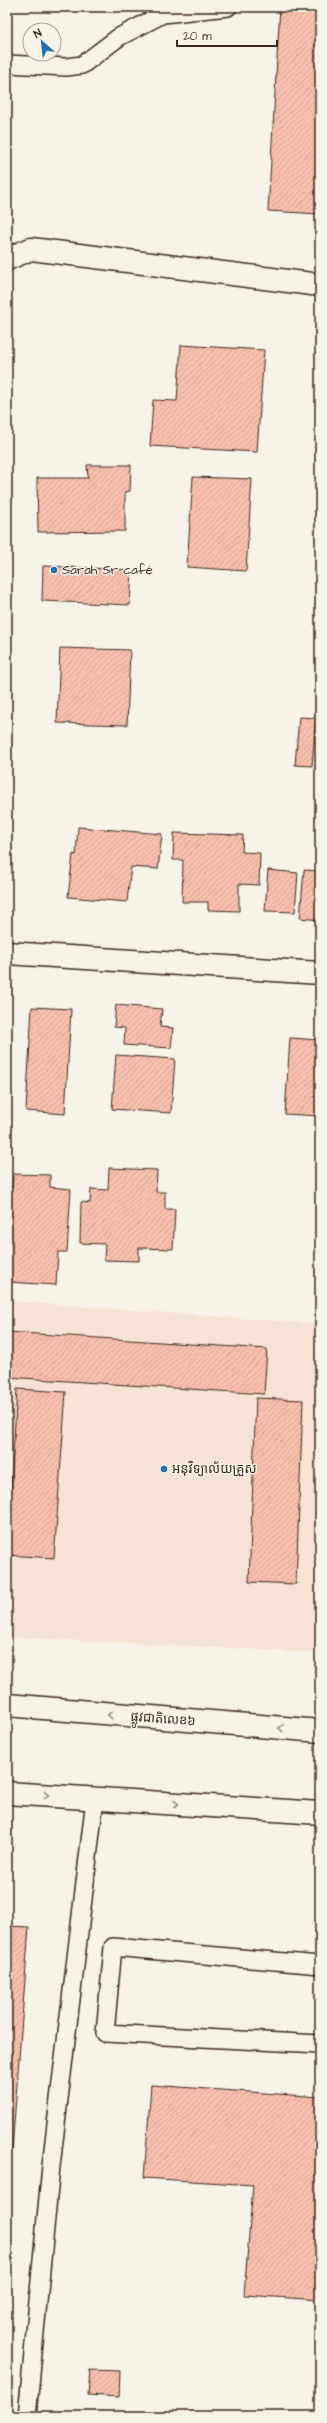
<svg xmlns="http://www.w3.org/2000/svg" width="327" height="2423" viewBox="0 0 327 2423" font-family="'Architects Daughter','Noto Sans Khmer',sans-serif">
<defs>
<pattern id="building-hatch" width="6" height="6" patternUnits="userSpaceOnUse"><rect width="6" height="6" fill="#f8bfad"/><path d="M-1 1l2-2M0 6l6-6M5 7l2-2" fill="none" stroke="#d6a494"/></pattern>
</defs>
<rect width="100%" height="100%" fill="#f7f3e8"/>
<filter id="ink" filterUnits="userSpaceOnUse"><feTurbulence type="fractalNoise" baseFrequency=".025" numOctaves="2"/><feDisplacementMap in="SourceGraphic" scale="8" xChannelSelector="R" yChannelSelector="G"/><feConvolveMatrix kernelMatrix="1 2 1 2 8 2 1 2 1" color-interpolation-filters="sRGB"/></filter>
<g filter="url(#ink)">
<!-- built -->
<path fill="#f7e3d6" d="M7,1301L320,1324V1613L317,1653L9,1637L7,1633Z"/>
<!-- building -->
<g fill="url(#building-hatch)" stroke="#3b2a1e">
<path d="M280,7H320V214L268,211Z"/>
<path d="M181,345L264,350L257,452L150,446L153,400L177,401Z"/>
<path d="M87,465H131L130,491L125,492V531L38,532L37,478H88Z"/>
<path d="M193,477L252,479L246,571L187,567Z"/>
<path d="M43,566L132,570L130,605L42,601Z"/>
<path d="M60,648L130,650L127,725L57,723Z"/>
<path d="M299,717L316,718L312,766L295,765Z"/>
<path d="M78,827L162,834L158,869L131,867L127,902L68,897L73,854L76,855Z"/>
<path d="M174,833L243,835L242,852L260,853L259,885L239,884V911L208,910V902H182L183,860H173Z"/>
<path d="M268,870L298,873L295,912L265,911Z"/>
<path d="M304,870L320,871V920L300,918Z"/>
<path d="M116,1005L162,1009L160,1027L173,1028L171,1048L124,1045L125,1028L114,1027Z"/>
<path d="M32,1007L71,1009L65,1114L26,1111Z"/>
<path d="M290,1038L320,1040V1116L285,1114Z"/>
<path d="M116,1055L175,1059L171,1113L112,1109Z"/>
<path d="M109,1168L157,1170L156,1192H165V1209H175L173,1249L139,1248V1261L104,1260L105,1244L80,1243L81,1202L90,1203L91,1189L108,1190Z"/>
<path d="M13,1174L50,1175V1187L71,1189L67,1252H58L56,1285L7,1282V1186L12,1187Z"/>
<path d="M320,1273V1319H317Z"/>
<path d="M7,1332L267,1349L264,1394L7,1377Z"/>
<path d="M17,1389L66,1392L54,1558L7,1555Z"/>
<path d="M256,1398L303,1400L296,1584L249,1582Z"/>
<path d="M7,1926L29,1927L12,2150H7Z"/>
<path d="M151,2085L320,2097V2300L244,2295L253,2185L144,2178Z"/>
<path d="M90,2370L120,2371L119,2397L88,2395Z"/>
</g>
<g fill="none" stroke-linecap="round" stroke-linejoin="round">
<defs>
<g id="service">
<path d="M7,64L66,67L82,65L119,37L163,14L228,7"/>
<path d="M320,1965L113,1947L105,2033L320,2044"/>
<path d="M27,2416L51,2166L95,1799"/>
</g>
<path id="minor" d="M7,953L320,973"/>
<path id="tertiary" d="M7,259L31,249L320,285"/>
<g id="primary">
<path d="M7,1705L320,1731"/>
<path d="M7,1793L320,1813"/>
</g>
</defs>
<!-- service casing -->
<use href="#service" stroke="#3b2a1e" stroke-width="20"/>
<!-- minor casing -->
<use href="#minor" stroke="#3b2a1e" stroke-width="25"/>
<!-- tertiary casing -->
<use href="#tertiary" stroke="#3b2a1e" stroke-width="25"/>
<!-- primary casing -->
<use href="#primary" stroke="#3b2a1e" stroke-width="25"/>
<!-- service -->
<use href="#service" stroke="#f7f3e8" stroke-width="17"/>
<!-- minor -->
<use href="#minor" stroke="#f7f3e8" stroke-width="22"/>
<!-- tertiary -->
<use href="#tertiary" stroke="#f7f3e8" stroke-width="22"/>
<!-- primary -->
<use href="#primary" stroke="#f7f3e8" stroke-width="22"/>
</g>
<!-- one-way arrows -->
<defs><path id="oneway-chevron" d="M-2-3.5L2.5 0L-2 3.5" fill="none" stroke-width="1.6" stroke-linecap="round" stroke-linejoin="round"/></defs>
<g stroke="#998e83">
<use href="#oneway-chevron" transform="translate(110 1715) rotate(-175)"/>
<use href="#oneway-chevron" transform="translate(281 1728) rotate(-176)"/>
<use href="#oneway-chevron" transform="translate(46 1795) rotate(4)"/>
<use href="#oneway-chevron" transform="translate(176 1804) rotate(3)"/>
</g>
</g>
<!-- markers -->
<g fill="#1f6fb2" stroke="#f7f3e8" stroke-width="1.5">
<circle cx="54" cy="570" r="4"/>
<circle cx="164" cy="1469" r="4"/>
</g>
<g text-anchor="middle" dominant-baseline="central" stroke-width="3" stroke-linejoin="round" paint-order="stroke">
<!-- poi labels -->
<g font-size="13" fill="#3b2a1e" stroke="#f7f3e8" text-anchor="start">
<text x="62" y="570">Sarah Sr café</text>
<text x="172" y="1469">អនុវិទ្យាល័យគ្រួស</text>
</g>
<!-- street labels -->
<g font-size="13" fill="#3b2a1e" stroke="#f7f3e8">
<text transform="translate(163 1719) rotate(4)">ផ្លូវជាតិលេខ៦</text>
</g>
</g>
<!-- margin -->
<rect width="327" height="2423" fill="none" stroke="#f7f3e8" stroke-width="24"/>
<rect x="12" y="12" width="303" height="2399" fill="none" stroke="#3b2a1e" stroke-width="1.5" filter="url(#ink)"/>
<!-- north arrow -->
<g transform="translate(42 42) rotate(332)"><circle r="19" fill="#f7f3e8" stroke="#aca397"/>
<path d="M0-3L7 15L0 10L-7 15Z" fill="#1f6fb2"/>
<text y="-6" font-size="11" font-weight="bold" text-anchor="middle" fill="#3b2a1e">N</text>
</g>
<!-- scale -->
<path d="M177 40v6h100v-6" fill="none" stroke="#3b2a1e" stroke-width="2"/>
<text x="183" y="40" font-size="12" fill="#3b2a1e" stroke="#f7f3e8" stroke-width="3" paint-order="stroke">20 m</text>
</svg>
